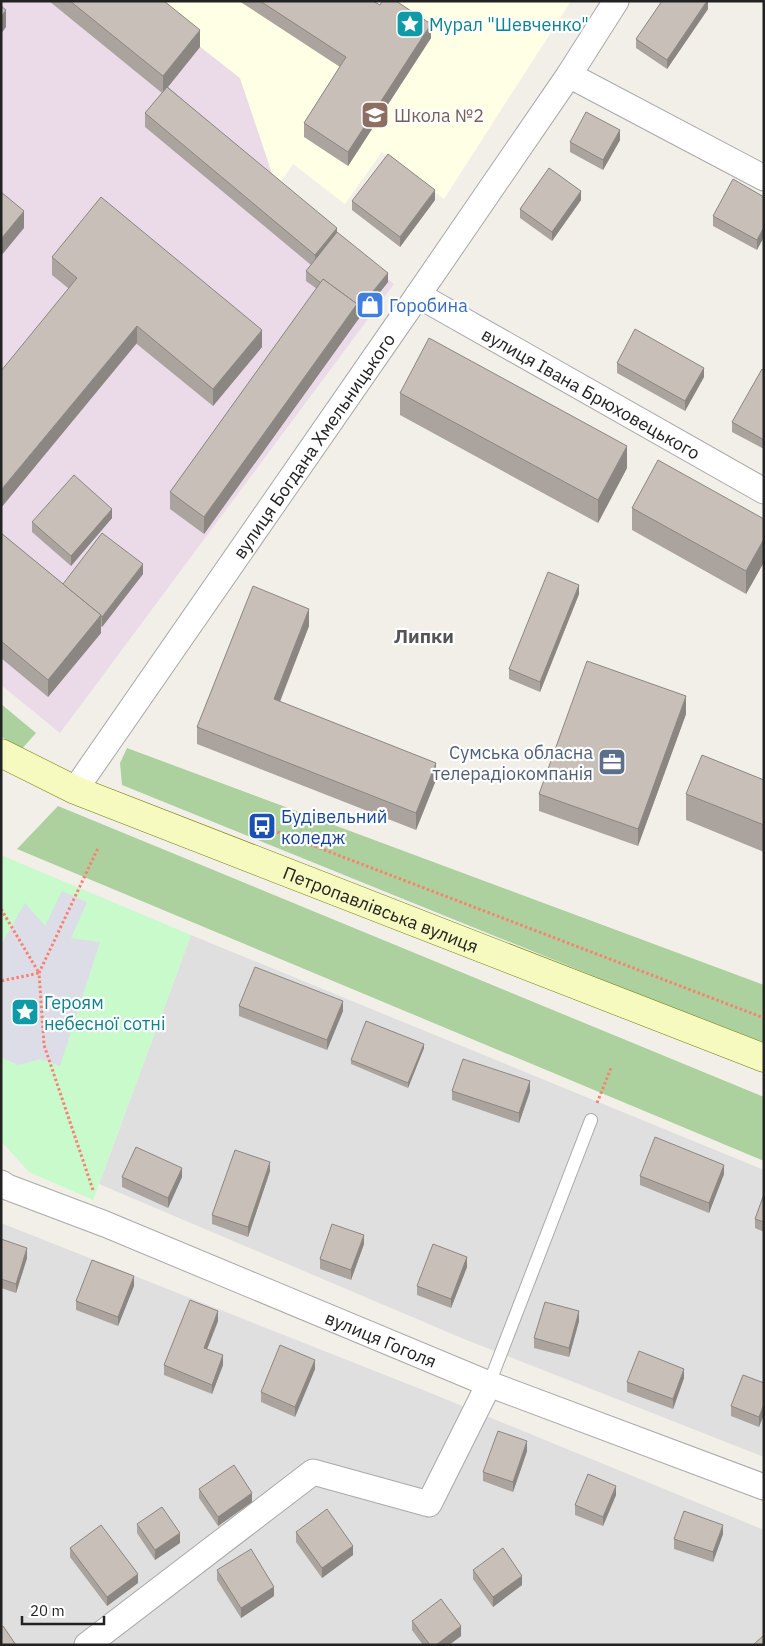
<svg xmlns="http://www.w3.org/2000/svg" width="765" height="1646" viewBox="0 0 765 1646" font-family="'IBM Plex Sans',sans-serif">
<rect width="100%" height="100%" fill="#f2efe9"/>
<!-- residential -->
<g fill="#e0dfdf">
<path d="M191,935L764,1170V1457L464,1339L99,1184Z"/>
<path d="M1,1223L433,1394L764,1530V1645H1Z"/>
</g>
<!-- industrial -->
<path fill="#ebdbe8" d="M1,1H142L240,78L277,188L394,284L60,733L1,685Z"/>
<!-- education -->
<path fill="#ffffe5" d="M142,1H571L444,199L382,152L345,204L293,164L277,188L240,78Z"/>
<!-- forest -->
<g fill="#add19e">
<path d="M1,704L36,733L20,751L1,736Z"/>
<path d="M127,748L764,985V1045L122,785L120,763Z"/>
<path d="M58,806L764,1097V1161L17,849Z"/>
</g>
<!-- park -->
<path fill="#c8facc" d="M1,855L191,935L93,1200L29,1172L1,1141Z"/>
<!-- plaza -->
<path fill="#dddde8" d="M62,891L87,902L71,938L100,942L60,1066L41,1059L18,1065L1,1057V945L25,903L45,926Z"/>
<g fill="none" stroke-linecap="round" stroke-linejoin="round">
<defs>
<path id="service" d="M489,1384L591,1120"/>
<g id="minor">
<path d="M569,75L764,178"/>
<path id="s1" d="M418,295L764,491"/>
<path id="s2" d="M75,790L418,295L569,75L616,1"/>
<path id="s3" d="M1,1183L7,1187L105,1224L489,1384L764,1487"/>
<path d="M87,1645L313,1472L429,1504L489,1384"/>
</g>
<g id="secondary">
<path id="s4" d="M1,753L75,790L764,1058"/>
</g>
</defs>
<!-- service casing -->
<use href="#service" stroke="#a9a9a9" stroke-width="14"/>
<!-- minor casing -->
<use href="#minor" stroke="#a9a9a9" stroke-width="27"/>
<!-- secondary casing -->
<use href="#secondary" stroke="#707d05" stroke-width="29"/>
<!-- path -->
<g stroke="#fa8072" stroke-width="3" stroke-dasharray="2.5 2.5" stroke-linecap="butt">
<path d="M259,834L262,826L764,1018"/>
<path d="M1,909L39,973L1,981"/>
<path d="M597,1103L611,1068"/>
<path d="M93,1190L44,1045L39,973L98,848"/>
</g>
<!-- service -->
<use href="#service" stroke="#fff" stroke-width="12"/>
<!-- minor -->
<use href="#minor" stroke="#fff" stroke-width="25"/>
<!-- secondary -->
<use href="#secondary" stroke="#f7fabf" stroke-width="28"/>
</g>
<!-- wall -->
<g fill="#aba49e">
<path d="M49,1H164L200,47L168,87L337,232L388,282L357,321L204,534L170,509V492L317,289L306,281V271L311,265L145,127V113L162,93Z"/>
<path d="M239,1H373L431,38L348,166L304,137V123L340,67Z"/>
<path d="M708,1V9L667,69L636,48V39Z"/>
<path d="M620,140L603,170L570,152V142Z"/>
<path d="M764,197L757,250L713,226V216Z"/>
<path d="M435,200L400,247L352,210V201Z"/>
<path d="M581,200L552,241L520,218V209Z"/>
<path d="M52,257L262,347L213,406L52,275Z"/>
<path d="M617,363L704,377L685,411L617,373Z"/>
<path d="M764,371V449L732,432V422Z"/>
<path d="M400,393L627,468L598,523L400,415Z"/>
<path d="M632,508L764,519V562L746,594L632,530Z"/>
<path d="M112,518L71,566L32,532V522Z"/>
<path d="M1,533L63,584L143,574L102,627L101,626V633L48,697L1,658Z"/>
<path d="M579,594L540,692L509,679V669Z"/>
<path d="M309,626L280,702L436,780L416,830L197,744V727Z"/>
<path d="M686,714L638,846L539,811V794Z"/>
<path d="M764,780V852L686,820V794Z"/>
<path d="M239,1006L343,1011L327,1050L239,1016Z"/>
<path d="M424,1048L408,1088L351,1064V1060Z"/>
<path d="M452,1091H530L519,1123L452,1100Z"/>
<path d="M270,1171L248,1237L212,1224V1215Z"/>
<path d="M724,1174L709,1213L640,1185V1176Z"/>
<path d="M122,1177H182L168,1208L122,1187Z"/>
<path d="M764,1194V1232L755,1228V1219Z"/>
<path d="M1,1239L27,1258L16,1293L1,1288Z"/>
<path d="M364,1244L351,1280L320,1269V1259Z"/>
<path d="M467,1267L451,1308L417,1295V1286Z"/>
<path d="M134,1286L118,1326L76,1310V1301Z"/>
<path d="M218,1321L207,1349L223,1365L212,1394L164,1375V1365Z"/>
<path d="M579,1321L569,1357L534,1348V1338Z"/>
<path d="M315,1369L295,1417L261,1402V1392Z"/>
<path d="M684,1378L673,1409L627,1392V1382Z"/>
<path d="M764,1383V1414L759,1427L731,1416V1406Z"/>
<path d="M527,1451L513,1492L483,1481V1472Z"/>
<path d="M199,1489L252,1502L218,1526L199,1498Z"/>
<path d="M616,1495L603,1526L575,1515V1505Z"/>
<path d="M137,1524L180,1543L155,1560L137,1533Z"/>
<path d="M296,1532L353,1555L322,1578L296,1542Z"/>
<path d="M723,1534L713,1562L674,1549V1539Z"/>
<path d="M70,1548L138,1583L107,1606L70,1557Z"/>
<path d="M217,1570L274,1596L241,1618L217,1580Z"/>
<path d="M473,1570L522,1585L493,1607L473,1579Z"/>
<path d="M412,1621L461,1636L449,1645H423L412,1630Z"/>
</g>
<!-- shaded-wall -->
<g fill="#8b8681">
<path d="M707,1H708V9L667,69V60Z"/>
<path d="M6,10V27L1,34V17Z"/>
<path d="M431,24V38L348,166V152Z"/>
<path d="M200,30V47L163,93V76Z"/>
<path d="M620,130V140L603,170V160Z"/>
<path d="M435,190V200L400,247V237Z"/>
<path d="M581,191V200L552,241V232Z"/>
<path d="M24,211V228L1,256V239Z"/>
<path d="M764,227V237L757,250V240Z"/>
<path d="M337,228V242L315,269V255Z"/>
<path d="M388,273V282L357,321L204,534V517L357,304Z"/>
<path d="M137,326V343L1,508V490Z"/>
<path d="M262,330V347L213,406V389Z"/>
<path d="M704,368V377L685,411V401Z"/>
<path d="M627,446V468L598,523V500Z"/>
<path d="M112,509V518L71,566V556Z"/>
<path d="M764,539V562L746,594V571Z"/>
<path d="M143,564V574L102,627V617Z"/>
<path d="M579,585V594L540,692V682Z"/>
<path d="M309,609V626L274,716V699Z"/>
<path d="M101,615V633L48,697V680Z"/>
<path d="M686,696V714L638,846V829Z"/>
<path d="M436,763V780L416,830V813Z"/>
<path d="M343,1001V1011L327,1050V1040Z"/>
<path d="M424,1044V1048L408,1088V1083Z"/>
<path d="M530,1081V1091L519,1123V1113Z"/>
<path d="M270,1162V1171L248,1237V1227Z"/>
<path d="M724,1165V1174L709,1213V1203Z"/>
<path d="M182,1168V1177L168,1208V1198Z"/>
<path d="M364,1235V1244L351,1280V1270Z"/>
<path d="M27,1248V1258L16,1293V1284Z"/>
<path d="M467,1257V1267L451,1308V1299Z"/>
<path d="M134,1276V1286L118,1326V1317Z"/>
<path d="M218,1311V1321L204,1357V1348Z"/>
<path d="M579,1311V1321L569,1357V1348Z"/>
<path d="M223,1355V1365L212,1394V1385Z"/>
<path d="M315,1360V1369L295,1417V1407Z"/>
<path d="M684,1369V1378L673,1409V1399Z"/>
<path d="M764,1404V1414L759,1427V1417Z"/>
<path d="M527,1441V1451L513,1492V1482Z"/>
<path d="M616,1486V1495L603,1526V1517Z"/>
<path d="M252,1493V1502L218,1526V1517Z"/>
<path d="M723,1525V1534L713,1562V1552Z"/>
<path d="M180,1533V1543L155,1560V1550Z"/>
<path d="M353,1546V1555L322,1578V1568Z"/>
<path d="M138,1574V1583L107,1606V1597Z"/>
<path d="M522,1576V1585L493,1607V1597Z"/>
<path d="M274,1587V1596L241,1618V1608Z"/>
<path d="M461,1626V1636L449,1645H436Z"/>
</g>
<!-- building -->
<g fill="#c7bfb8" stroke="#8b8681">
<path d="M70,1H164L200,30L163,76Z"/>
<path d="M260,1H373L380,5L382,1H396L431,24L348,152L304,123L346,57Z"/>
<path d="M662,1H707L667,60L636,39Z"/>
<path d="M1,6L6,10L1,17Z"/>
<path d="M167,87L337,228L315,255L145,113Z"/>
<path d="M586,112L620,130L603,160L570,142Z"/>
<path d="M388,154L435,190L400,237L352,201Z"/>
<path d="M549,168L581,191L552,232L520,209Z"/>
<path d="M733,179L764,197V227L757,240L713,216Z"/>
<path d="M1,192L24,211L1,239Z"/>
<path d="M101,197L262,330L213,389L137,326L1,490V371L77,278L52,257Z"/>
<path d="M337,232L388,273L357,311V304L323,279L321,283L306,271Z"/>
<path d="M323,279L357,304L204,517L170,492Z"/>
<path d="M635,329L704,368L685,401L617,363Z"/>
<path d="M429,338L627,446L598,500L400,393Z"/>
<path d="M762,369L764,371V440L732,422Z"/>
<path d="M658,460L764,519V539L746,571L632,508Z"/>
<path d="M74,475L112,509L71,556L32,522Z"/>
<path d="M1,533L101,615L48,680L1,641Z"/>
<path d="M102,533L143,564L102,617L101,616V615L63,584Z"/>
<path d="M548,572L579,585L540,682L509,669Z"/>
<path d="M253,586L309,609L274,699L436,763L416,813L197,727Z"/>
<path d="M587,661L686,696L638,829L539,794Z"/>
<path d="M702,755L764,780V825L686,794Z"/>
<path d="M255,967L343,1001L327,1040L239,1006Z"/>
<path d="M366,1021L424,1044L408,1083L351,1060Z"/>
<path d="M463,1059L530,1081L519,1113L452,1091Z"/>
<path d="M655,1137L724,1165L709,1203L640,1176Z"/>
<path d="M136,1147L182,1168L168,1198L122,1177Z"/>
<path d="M235,1150L270,1162L248,1227L212,1215Z"/>
<path d="M764,1194V1222L755,1219Z"/>
<path d="M332,1224L364,1235L351,1270L320,1259Z"/>
<path d="M1,1239L27,1248L16,1284L1,1279Z"/>
<path d="M433,1244L467,1257L451,1299L417,1286Z"/>
<path d="M92,1260L134,1276L118,1317L76,1301Z"/>
<path d="M190,1300L218,1311L204,1348L223,1355L212,1385L164,1365Z"/>
<path d="M545,1302L579,1311L569,1348L534,1338Z"/>
<path d="M280,1345L315,1360L295,1407L261,1392Z"/>
<path d="M639,1351L684,1369L673,1399L627,1382Z"/>
<path d="M743,1375L764,1383V1404L759,1417L731,1406Z"/>
<path d="M498,1431L527,1441L513,1482L483,1472Z"/>
<path d="M234,1465L252,1493L218,1517L199,1489Z"/>
<path d="M588,1474L616,1486L603,1517L575,1505Z"/>
<path d="M162,1507L180,1533L155,1550L137,1524Z"/>
<path d="M327,1509L353,1546L322,1568L296,1532Z"/>
<path d="M684,1511L723,1525L713,1552L674,1539Z"/>
<path d="M101,1525L138,1574L107,1597L70,1548Z"/>
<path d="M503,1548L522,1576L493,1597L473,1570Z"/>
<path d="M251,1549L274,1587L241,1608L217,1570Z"/>
<path d="M441,1599L461,1626L436,1645H430L412,1621Z"/>
<path d="M3,1626L16,1645H1V1627Z"/>
<path d="M764,1635V1645H753Z"/>
</g>
<!-- icons -->
<defs>
<symbol id="sight-square" viewBox="-11 -11 22 22"><rect x="-9" y="-9" width="18" height="18" rx="4" fill="#0f9aa8" stroke="#fff"/><path d="M0-6L1.8-2.2L6-1.7L2.9 1.2L3.7 5.4L0 3.3L-3.7 5.4L-2.9 1.2L-6-1.7L-1.8-2.2Z" fill="#fff"/></symbol>
<symbol id="school-square" viewBox="-11 -11 22 22"><rect x="-9" y="-9" width="18" height="18" rx="4" fill="#8d6e63" stroke="#fff"/><path d="M0-5L7-2L0 1L-7-2ZM-4 1L0 2.5L4 1V4Q0 6-4 4Z" fill="#fff"/></symbol>
<symbol id="shop-square" viewBox="-11 -11 22 22"><rect x="-9" y="-9" width="18" height="18" rx="4" fill="#3f7fe0" stroke="#fff"/><path d="M-5-2.5h2.3a2.7 3.5 0 0 1 5.4 0H5L5.5 6h-11ZM-1.5-2.5h3a1.5 2.3 0 0 0-3 0Z" fill="#fff"/></symbol>
<symbol id="office-square" viewBox="-11 -11 22 22"><rect x="-9" y="-9" width="18" height="18" rx="4" fill="#5c6f8a" stroke="#fff"/><path d="M-6-3h4V-5.5h4V-3h4V5H-6ZM-1-4.5V-3h2v-1.5ZM-6 0V1H6V0Z" fill="#fff"/></symbol>
<symbol id="bus-square" viewBox="-11 -11 22 22"><rect x="-9" y="-9" width="18" height="18" rx="4" fill="#1a4fb4" stroke="#fff"/><path d="M-5-6H5V4H4V6H2V4H-2V6H-4V4H-5ZM-3.5-4V0h7V-4ZM-3.5 1.2v1.5H-2V1.2ZM2 1.2v1.5H3.5V1.2Z" fill="#fff"/></symbol>
</defs>
<g fill-rule="evenodd">
<use href="#sight-square" x="394" y="8" width="32" height="32"/>
<use href="#school-square" x="359" y="99" width="32" height="32"/>
<use href="#shop-square" x="354" y="289" width="32" height="32"/>
<use href="#office-square" x="596" y="746" width="32" height="32"/>
<use href="#bus-square" x="246" y="810" width="32" height="32"/>
<use href="#sight-square" x="9" y="996" width="32" height="32"/>
</g>
<g text-anchor="middle" dominant-baseline="central" stroke-width="4.5" stroke-linejoin="round" paint-order="stroke">
<!-- culture labels -->
<g font-size="18" fill="#0d838f" stroke="#fff" text-anchor="start">
<text x="429" y="24">Мурал "Шевченко"</text>
<text x="44" y="1002">Героям<tspan x="44" dy="21">небесної сотні</tspan></text>
</g>
<!-- education labels -->
<g font-size="18" fill="#785e54" stroke="#fff" text-anchor="start">
<text x="394" y="115">Школа №2</text>
</g>
<!-- shop labels -->
<g font-size="18" fill="#366cbe" stroke="#fff" text-anchor="start">
<text x="389" y="305">Горобина</text>
</g>
<!-- street labels -->
<g font-size="18" fill="#222" stroke="#fff">
<text stroke="none"><textPath href="#s1" startOffset="199">вулиця Івана Брюховецького</textPath></text>
<text stroke="none"><textPath href="#s2" startOffset="419">вулиця Богдана Хмельницького</textPath></text>
<text stroke="none"><textPath href="#s4" startOffset="411">Петропавлівська вулиця</textPath></text>
<text stroke="none"><textPath href="#s3" startOffset="411">вулиця Гоголя</textPath></text>
</g>
<!-- service labels -->
<g font-size="18" fill="#4e5e75" stroke="#fff" text-anchor="end">
<text x="593" y="752">Сумська обласна<tspan x="593" dy="21">телерадіокомпанія</tspan></text>
</g>
<!-- transit labels -->
<g font-size="18" fill="#164399" stroke="#fff" text-anchor="start">
<text x="281" y="816">Будівельний<tspan x="281" dy="21">коледж</tspan></text>
</g>
<!-- neighbourhood labels -->
<g font-size="19" font-weight="bold" fill="#555" stroke="#fff">
<text x="424" y="636">Липки</text>
</g>
</g>
<!-- border -->
<rect width="765" height="1646" fill="none" stroke="#222222" stroke-width="5"/>
<!-- scale -->
<path d="M22 1616v8h82v-8" fill="none" stroke="#222222" stroke-width="2.5"/>
<text x="30" y="1616" font-size="15" fill="#222222" stroke="#ffffff" stroke-width="4" paint-order="stroke">20 m</text>
</svg>
